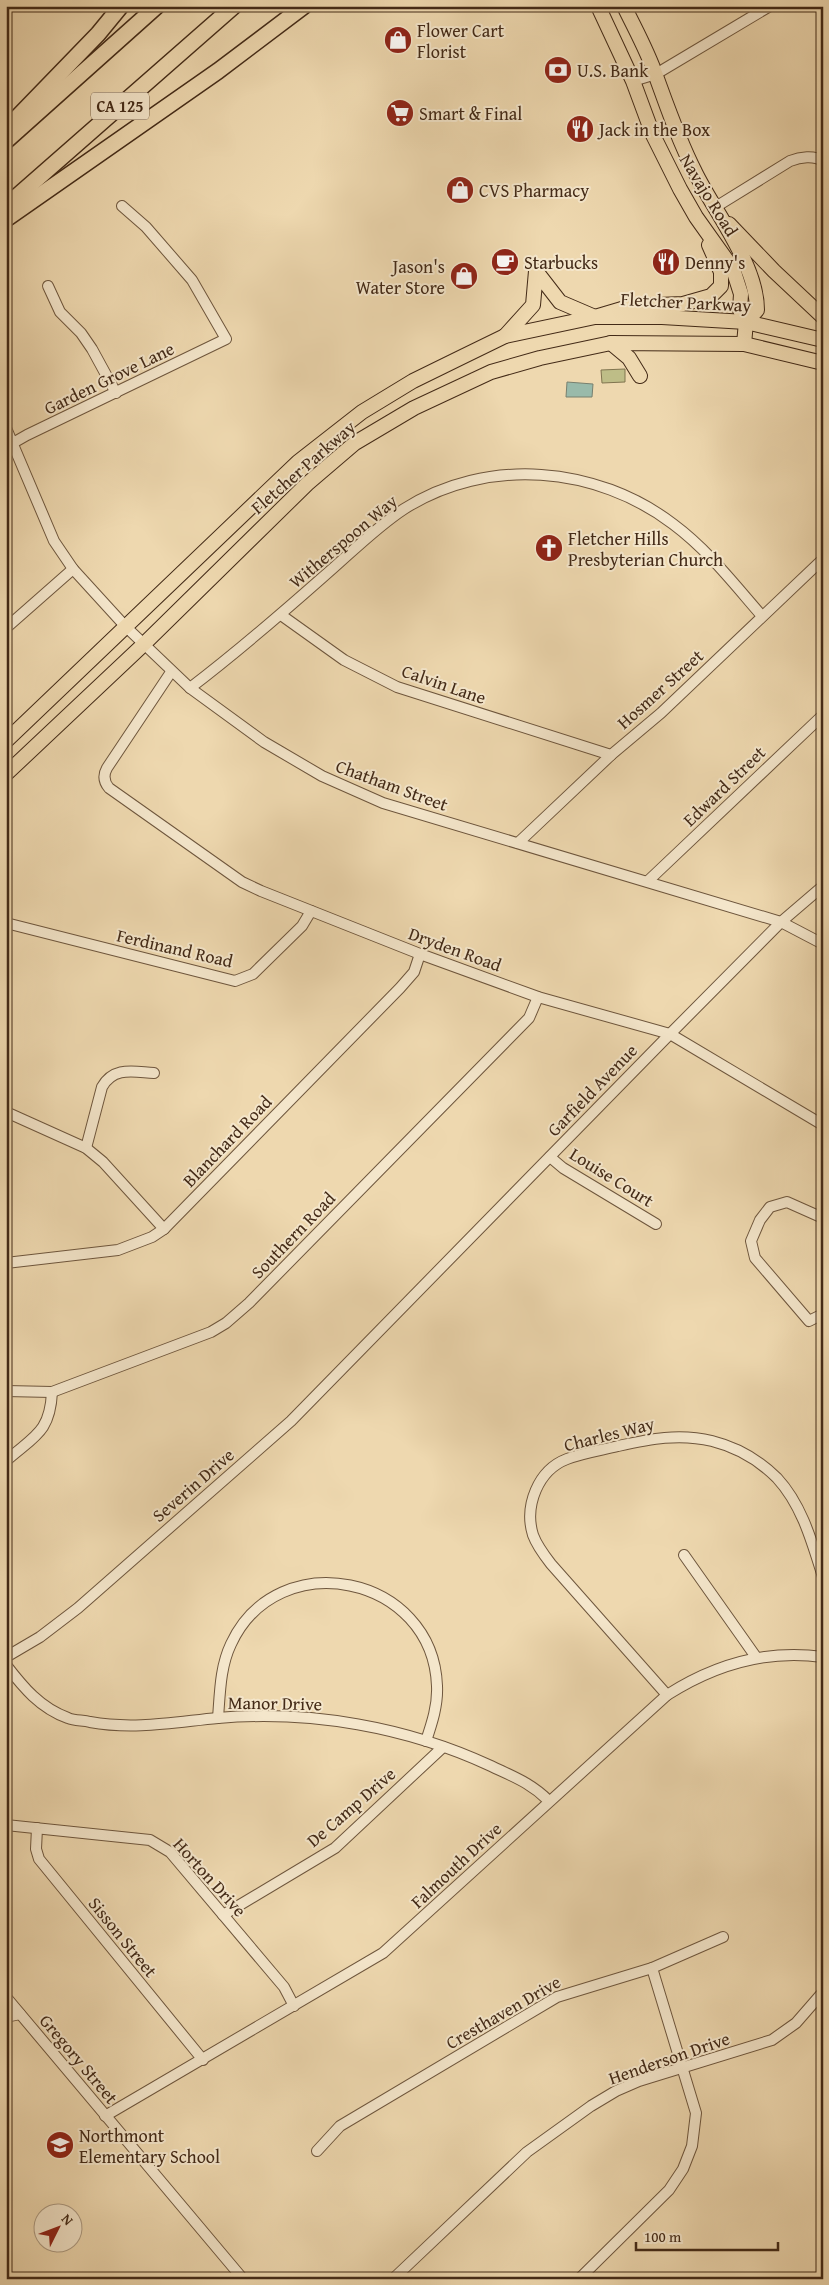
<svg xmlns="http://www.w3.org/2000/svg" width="829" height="2285" viewBox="0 0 829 2285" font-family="'Gentium Book Plus',serif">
<rect width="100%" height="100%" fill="#eed8af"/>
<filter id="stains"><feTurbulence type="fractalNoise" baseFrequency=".004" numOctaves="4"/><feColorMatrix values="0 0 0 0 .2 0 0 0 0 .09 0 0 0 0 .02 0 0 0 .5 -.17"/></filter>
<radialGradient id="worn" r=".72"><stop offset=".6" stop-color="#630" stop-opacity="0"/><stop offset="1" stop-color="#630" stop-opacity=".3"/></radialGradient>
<!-- green -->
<path fill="#bebd87" stroke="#80744f" d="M625,369V382L602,383L601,370Z"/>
<!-- water -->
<path fill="#99baaa" stroke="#77806f" d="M567,382L593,384L592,397H566Z"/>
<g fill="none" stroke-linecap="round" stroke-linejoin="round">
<defs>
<g id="minor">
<path d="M633,81L656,74L770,6"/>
<path d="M714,208L790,161C800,157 814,155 823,161"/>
<path d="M48,286L60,312L81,333L92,349L116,393"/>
<path d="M6,428L54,541L73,569L125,626L190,688L264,742L322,776L383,803L781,922L823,944"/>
<path d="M6,447L27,435L226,339L192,280L146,227L122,206"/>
<path d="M281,615L344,660L397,687L611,755"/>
<path d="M6,628L73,569"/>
<path d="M171,672L107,768C103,775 104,782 109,788L242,882L261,891L420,954L538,997L670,1034L823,1125"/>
<path d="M190,688C236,653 280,615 323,577C350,554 375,528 404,509C487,456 597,466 673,524C708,550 734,584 762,616"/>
<path d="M518,843L611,755L661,713L823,559"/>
<path d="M648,881L823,715"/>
<path d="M6,923L235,981L253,974L302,926L311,911"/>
<path d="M6,1112L86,1148L103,1162L164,1229"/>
<path d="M86,1148L102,1087C114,1066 134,1072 154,1073"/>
<path d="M550,1157L563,1168L656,1224"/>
<path d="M823,1218L787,1202L770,1207L760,1220L751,1241L755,1258L809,1321L823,1314"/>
<path d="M6,1263L118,1250L152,1237L164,1229L400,988L414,972L420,954"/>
<path d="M6,1391L52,1392L211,1332L226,1323L249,1303L529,1018L538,997"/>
<path d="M6,1461C34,1436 50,1433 52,1392"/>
<path d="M684,1555L756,1657"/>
<path d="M6,1657L40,1637L78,1608L291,1421L670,1034L781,922L823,886"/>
<path d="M6,1665C23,1687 40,1708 68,1718C75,1721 83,1720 90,1722C134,1730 175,1722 218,1718C311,1710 407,1727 491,1766C514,1777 531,1783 549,1801"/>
<path d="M667,1695L551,1564C544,1555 537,1546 533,1535C524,1506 538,1470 567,1459C582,1453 602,1450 618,1446C650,1439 679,1433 712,1441C736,1447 759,1460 777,1478C802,1505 812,1542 823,1577"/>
<path d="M218,1718C220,1693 220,1667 231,1644C278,1543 433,1575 437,1686C438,1705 432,1723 426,1741"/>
<path d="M6,1825L150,1840L170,1852L284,1987L294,2006"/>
<path d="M37,1828L36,1849L39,1859L203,2060"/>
<path d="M223,1915L335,1848L443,1747"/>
<path d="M6,1997L243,2279"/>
<path d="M6,2017L20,2014"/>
<path d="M105,2116L383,1953L667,1695C714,1665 767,1649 823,1657"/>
<path d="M317,2151L340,2126L557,1997L652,1968L723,1937"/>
<path d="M393,2279L527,2152L591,2106L616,2091L639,2081L772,2040L796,2023L823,1992"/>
<path d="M579,2279L669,2190L683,2169L692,2146L696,2113L652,1968"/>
</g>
<g id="major">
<path d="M598,6L633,81L653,135L680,189L696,217L733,269L741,294L740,310L746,322L744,344"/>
<path d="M624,6C635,29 648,52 656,76C668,109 679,141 695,172C715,213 757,264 757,310L746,322"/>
<path d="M729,224L774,271L823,317"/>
<path d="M505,336L533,305L536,271L560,302L595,317L632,306L683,304L711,296L721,286V272L709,245"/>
<path d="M611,343L629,358L640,376"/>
<path d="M6,741L298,462L362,412L413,381L464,356L505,336L595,317H662L746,322L823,340"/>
<path d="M6,774L144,644L307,484L355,443L414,408L491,372L540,358L611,343L744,344L823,363"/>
</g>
<g id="highway">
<path d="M6,129L98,34L121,6"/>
<path d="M6,141L157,6"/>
<path d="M6,206L234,6"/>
<path d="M6,219L218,71L304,6"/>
</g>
</defs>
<!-- minor casing -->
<use href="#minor" stroke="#6e563d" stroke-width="12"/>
<!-- major casing -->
<use href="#major" stroke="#432a17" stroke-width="16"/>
<!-- highway casing -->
<use href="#highway" stroke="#432a17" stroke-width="18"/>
<!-- minor -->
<use href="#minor" stroke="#f4e6cb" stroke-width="10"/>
<!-- major -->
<use href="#major" stroke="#eed8af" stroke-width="14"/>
<!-- highway -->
<use href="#highway" stroke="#eed8af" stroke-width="15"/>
</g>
<!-- icons -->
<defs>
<symbol id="shop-disc" viewBox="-11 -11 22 22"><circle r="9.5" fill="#8f2418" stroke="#f4e6cb"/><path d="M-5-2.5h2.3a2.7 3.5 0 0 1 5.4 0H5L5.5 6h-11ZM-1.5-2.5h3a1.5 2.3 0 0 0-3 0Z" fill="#fff"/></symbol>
<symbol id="bank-disc" viewBox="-11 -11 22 22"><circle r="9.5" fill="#8f2418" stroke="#f4e6cb"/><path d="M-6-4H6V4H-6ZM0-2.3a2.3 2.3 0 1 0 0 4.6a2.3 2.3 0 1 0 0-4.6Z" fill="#fff"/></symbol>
<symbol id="supermarket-disc" viewBox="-11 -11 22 22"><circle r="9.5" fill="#8f2418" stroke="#f4e6cb"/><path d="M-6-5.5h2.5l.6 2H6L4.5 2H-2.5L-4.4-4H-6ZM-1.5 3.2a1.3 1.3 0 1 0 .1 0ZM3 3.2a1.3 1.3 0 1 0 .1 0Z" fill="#fff"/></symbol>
<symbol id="restaurant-disc" viewBox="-11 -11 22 22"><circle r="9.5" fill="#8f2418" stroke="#f4e6cb"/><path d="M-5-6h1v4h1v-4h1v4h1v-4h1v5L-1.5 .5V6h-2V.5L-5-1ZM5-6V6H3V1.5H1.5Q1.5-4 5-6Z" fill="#fff"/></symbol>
<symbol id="cafe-disc" viewBox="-11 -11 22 22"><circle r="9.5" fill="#8f2418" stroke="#f4e6cb"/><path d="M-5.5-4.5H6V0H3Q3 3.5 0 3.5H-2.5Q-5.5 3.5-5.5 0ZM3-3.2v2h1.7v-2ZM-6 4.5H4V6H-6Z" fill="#fff"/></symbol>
<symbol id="church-disc" viewBox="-11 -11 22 22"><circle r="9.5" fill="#8f2418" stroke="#f4e6cb"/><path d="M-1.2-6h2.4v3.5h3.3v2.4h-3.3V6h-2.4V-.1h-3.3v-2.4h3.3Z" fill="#fff"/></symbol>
<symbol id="school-disc" viewBox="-11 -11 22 22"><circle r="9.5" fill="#8f2418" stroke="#f4e6cb"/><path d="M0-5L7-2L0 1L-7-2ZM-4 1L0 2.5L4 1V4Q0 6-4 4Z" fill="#fff"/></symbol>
</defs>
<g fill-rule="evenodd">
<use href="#shop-disc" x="382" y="24" width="32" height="32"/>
<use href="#bank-disc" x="542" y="54" width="32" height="32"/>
<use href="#supermarket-disc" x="384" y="97" width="32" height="32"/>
<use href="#restaurant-disc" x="564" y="113" width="32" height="32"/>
<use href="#shop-disc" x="444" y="174" width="32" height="32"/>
<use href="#cafe-disc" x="489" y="246" width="32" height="32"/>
<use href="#restaurant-disc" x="650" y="246" width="32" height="32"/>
<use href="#shop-disc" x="448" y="260" width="32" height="32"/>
<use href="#church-disc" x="533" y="532" width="32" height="32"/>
<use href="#school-disc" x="44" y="2129" width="32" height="32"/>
</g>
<g text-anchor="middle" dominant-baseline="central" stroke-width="4" stroke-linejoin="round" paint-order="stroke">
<!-- shield labels -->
<rect fill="#f4e6cb" stroke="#78624d" stroke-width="1" x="91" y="92.5" width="58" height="27" rx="4"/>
<g font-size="16" font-weight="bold" fill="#432a17">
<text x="120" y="106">CA 125</text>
</g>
<!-- poi labels -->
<g font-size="18" fill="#432a17" stroke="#f4e6cb" text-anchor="start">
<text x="417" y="30">Flower Cart<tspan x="417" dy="21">Florist</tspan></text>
<text x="577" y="70">U.S. Bank</text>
<text x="419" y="113">Smart &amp; Final</text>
<text x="599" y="129">Jack in the Box</text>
<text x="479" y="190">CVS Pharmacy</text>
<text x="524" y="262">Starbucks</text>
<text x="685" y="262">Denny's</text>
<text x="445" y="266" text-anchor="end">Jason's<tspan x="445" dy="21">Water Store</tspan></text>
<text x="568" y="538">Fletcher Hills<tspan x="568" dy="21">Presbyterian Church</tspan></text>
<text x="79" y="2135">Northmont<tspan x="79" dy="21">Elementary School</tspan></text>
</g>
<!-- street labels -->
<g font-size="18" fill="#432a17" stroke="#f4e6cb">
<text transform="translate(709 195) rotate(58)">Navajo Road</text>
<text transform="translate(686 302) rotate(3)">Fletcher Parkway</text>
<text transform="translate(109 378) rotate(-26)">Garden Grove Lane</text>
<text transform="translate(303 467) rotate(-41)">Fletcher Parkway</text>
<text transform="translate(343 541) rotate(-40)">Witherspoon Way</text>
<text transform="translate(444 684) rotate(19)">Calvin Lane</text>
<text transform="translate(660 689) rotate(-42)">Hosmer Street</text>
<text transform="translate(392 785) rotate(20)">Chatham Street</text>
<text transform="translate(724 786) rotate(-44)">Edward Street</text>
<text transform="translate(175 948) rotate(13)">Ferdinand Road</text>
<text transform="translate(455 949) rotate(20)">Dryden Road</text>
<text transform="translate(592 1090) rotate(-46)">Garfield Avenue</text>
<text transform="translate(227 1141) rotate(-46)">Blanchard Road</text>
<text transform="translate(612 1177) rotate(32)">Louise Court</text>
<text transform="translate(293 1235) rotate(-46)">Southern Road</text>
<text transform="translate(609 1434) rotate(-14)">Charles Way</text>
<text transform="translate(193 1485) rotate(-41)">Severin Drive</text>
<text transform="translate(275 1703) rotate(1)">Manor Drive</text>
<text transform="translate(351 1807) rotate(-41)">De Camp Drive</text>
<text transform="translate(456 1865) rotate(-43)">Falmouth Drive</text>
<text transform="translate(210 1877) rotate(48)">Horton Drive</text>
<text transform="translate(123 1937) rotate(51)">Sisson Street</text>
<text transform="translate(503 2012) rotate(-30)">Cresthaven Drive</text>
<text transform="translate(669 2058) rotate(-19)">Henderson Drive</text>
<text transform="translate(79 2059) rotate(50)">Gregory Street</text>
</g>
</g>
<!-- margin -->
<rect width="829" height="2285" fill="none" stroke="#eed8af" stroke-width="25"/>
<rect x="8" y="8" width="814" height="2270" fill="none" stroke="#432a17" stroke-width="2.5"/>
<rect x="12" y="12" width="804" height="2260" fill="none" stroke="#432a17"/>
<!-- north arrow -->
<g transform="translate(58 2228) rotate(48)"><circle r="24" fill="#f4e6cb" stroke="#ad9b83"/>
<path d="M0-4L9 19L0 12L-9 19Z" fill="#8f2418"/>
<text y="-8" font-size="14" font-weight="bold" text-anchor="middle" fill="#432a17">N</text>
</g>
<!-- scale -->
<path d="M636 2242v8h142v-8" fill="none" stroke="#432a17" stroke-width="2.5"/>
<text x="644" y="2242" font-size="15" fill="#432a17" stroke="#f4e6cb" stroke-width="4" paint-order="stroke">100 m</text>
<rect width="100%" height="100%" filter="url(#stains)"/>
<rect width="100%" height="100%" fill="url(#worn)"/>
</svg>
